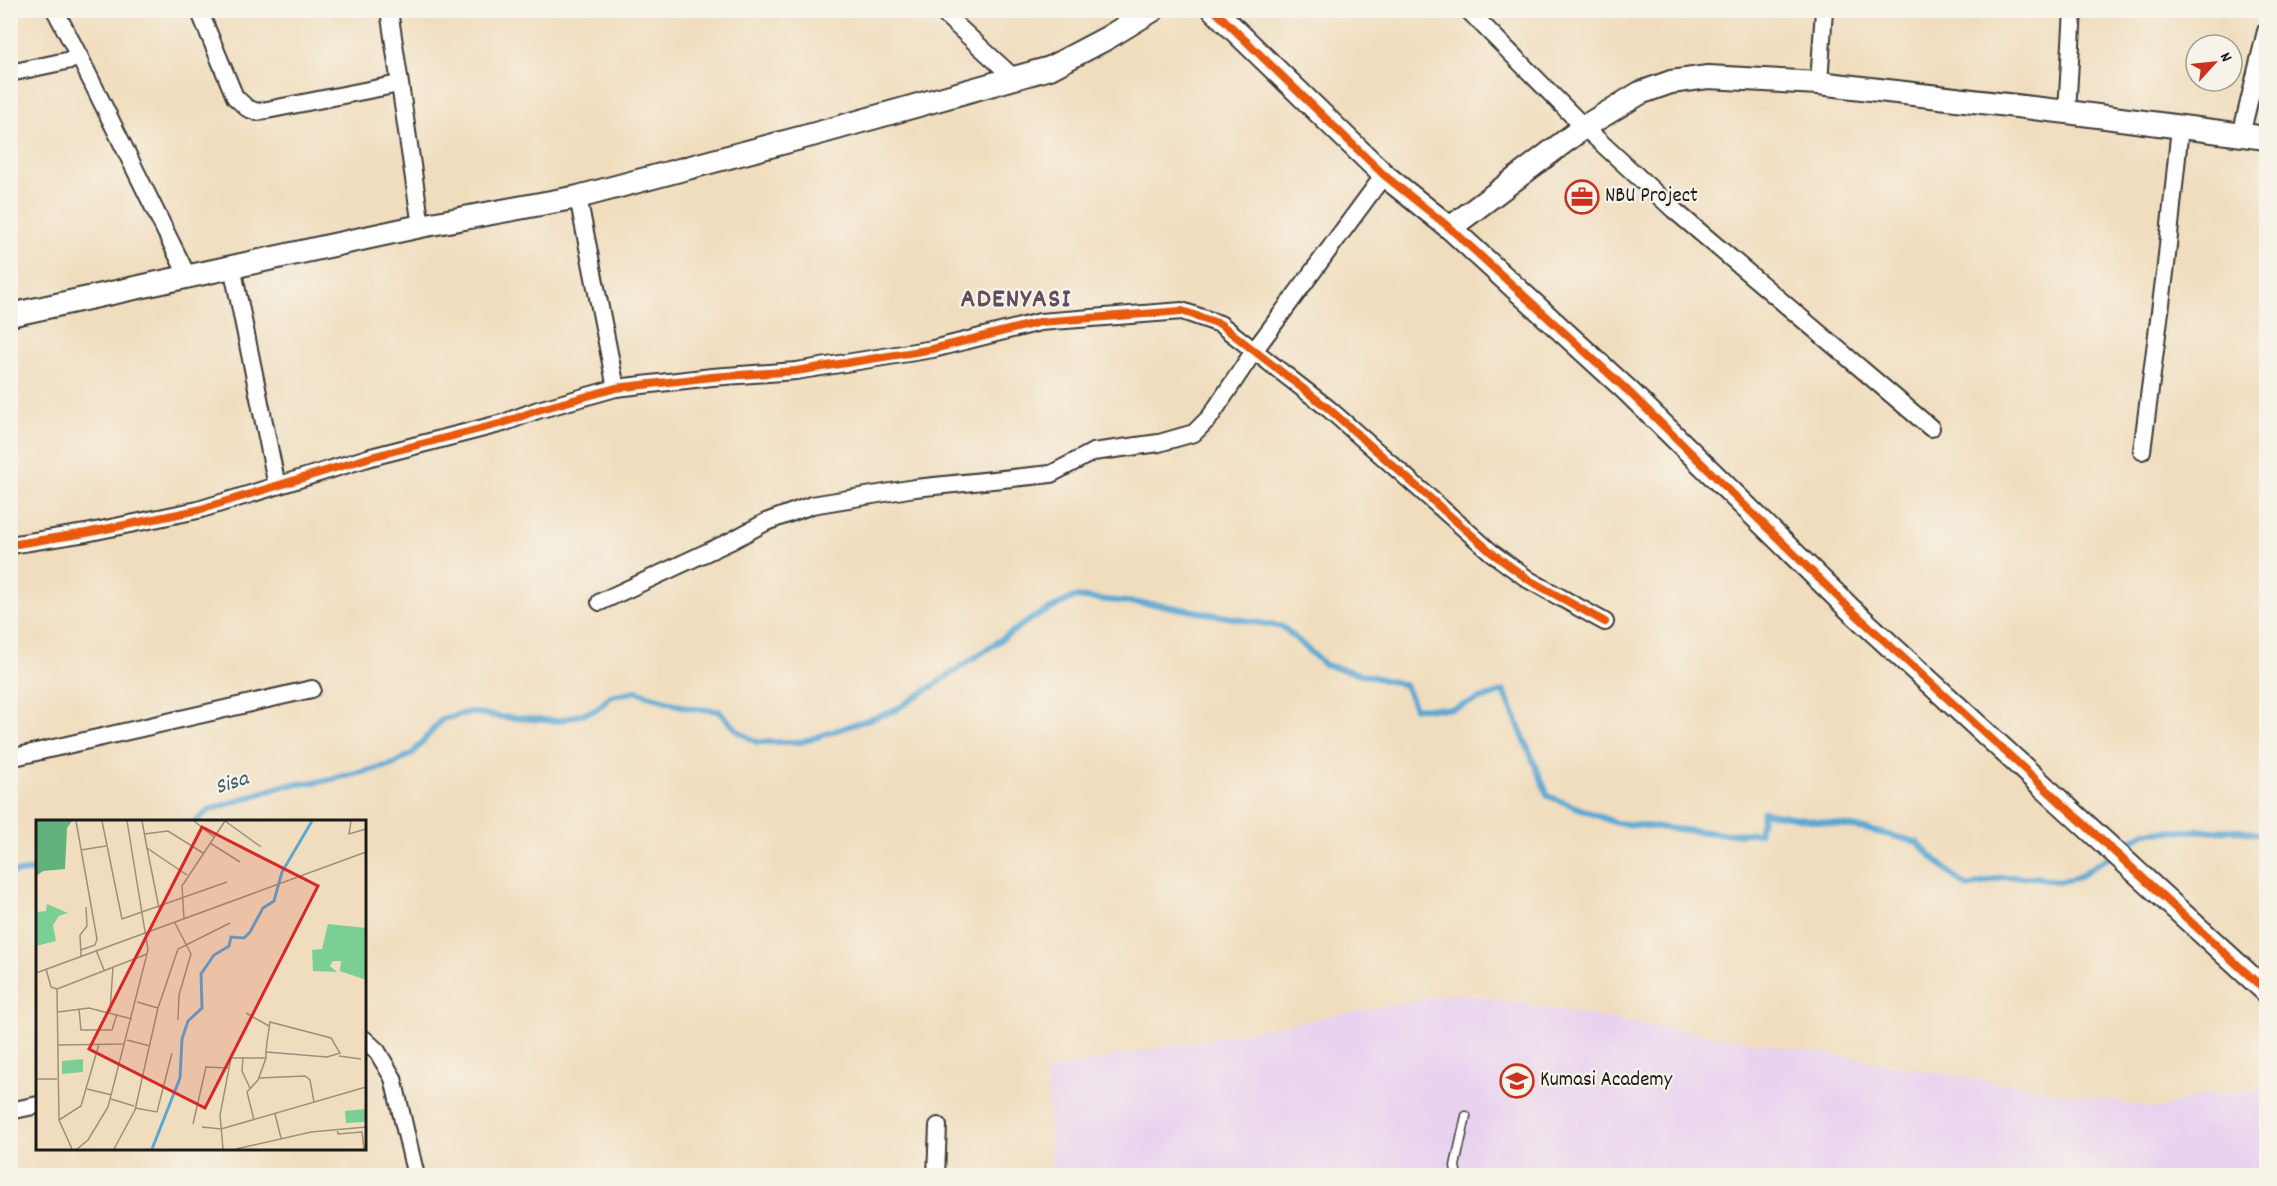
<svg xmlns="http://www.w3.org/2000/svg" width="2277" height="1186" viewBox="0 0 2277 1186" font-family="Dekko,sans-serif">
<rect width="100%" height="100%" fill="#f7f3e8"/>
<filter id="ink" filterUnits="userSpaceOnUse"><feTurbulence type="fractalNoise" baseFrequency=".0167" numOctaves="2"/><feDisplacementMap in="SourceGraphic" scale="12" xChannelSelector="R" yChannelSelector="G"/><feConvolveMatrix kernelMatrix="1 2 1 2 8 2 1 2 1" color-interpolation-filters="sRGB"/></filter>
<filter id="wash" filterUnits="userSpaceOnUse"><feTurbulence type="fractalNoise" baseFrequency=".008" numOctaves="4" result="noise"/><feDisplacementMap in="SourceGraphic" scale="24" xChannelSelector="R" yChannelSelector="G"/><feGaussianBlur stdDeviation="1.35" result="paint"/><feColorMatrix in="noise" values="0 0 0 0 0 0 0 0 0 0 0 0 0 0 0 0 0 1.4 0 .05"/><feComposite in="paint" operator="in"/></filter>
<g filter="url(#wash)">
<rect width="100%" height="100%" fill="#f0ddbd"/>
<!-- built -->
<path fill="#e8d2ef" d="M1455,993L2160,1109L2199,1096L2266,1089V1175H1053L1046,1072L1123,1055Z"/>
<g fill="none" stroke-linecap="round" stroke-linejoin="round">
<!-- stream -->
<g stroke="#5aa7d3" stroke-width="6">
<path d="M194,822L209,810L283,786L323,781L392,765L413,753L442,719L470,712L502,717L558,721L596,710L611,696L636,691L687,708L719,711L738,731L756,742H802L894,711L936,684L1031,619L1074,597L1160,605L1283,627L1325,665L1405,685L1415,708L1451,709L1504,691L1548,796L1616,823L1725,834L1759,833L1763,812L1865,829L1917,842L1954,877L1968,887L2003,877H2036L2058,882L2076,878L2112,855"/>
<path d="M2120,849L2145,832L2240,830L2266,836"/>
<path d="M10,873L38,870"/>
</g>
</g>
</g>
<g filter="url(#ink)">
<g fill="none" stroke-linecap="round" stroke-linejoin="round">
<defs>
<path id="lane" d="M1457,1176L1455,1166L1466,1116"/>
<g id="street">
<path d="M55,10L80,58L187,275"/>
<path d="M199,10L235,97L247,108L257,112L399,84"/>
<path d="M389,10L421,226"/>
<path d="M940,10L1015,79"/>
<path d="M1468,10L1584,127L1674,210L1931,428"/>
<path d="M10,73L80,58"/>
<path d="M1819,83L1824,10"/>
<path d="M2067,112L2073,10"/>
<path d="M2241,135L2266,31"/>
<path d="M578,197L616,388"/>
<path d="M232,266L277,486"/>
<path d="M2142,451L2166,265L2180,127"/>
<path d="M10,545L86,533L198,510L371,457L503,423L538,410L616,388L712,377L796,371L933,349L1040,322L1182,311L1220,324L1329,409L1492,553L1529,580L1605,622"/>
<path d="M600,602L731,541L766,522L812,505L915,488L1051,474L1093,452L1159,443L1194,433L1210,417L1254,351L1384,175"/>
<path d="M10,758L312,689"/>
<path d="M364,1039L377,1051L393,1078L416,1176"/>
<path d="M10,1111L38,1105"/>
<path d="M936,1176L938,1126"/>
</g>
<g id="secondary">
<path d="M1214,10L1384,175L1450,228L1628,391L1850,609L2266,991"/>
<path d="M1450,228L1584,127L1640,93L1671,82L1708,77L1819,83L2067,112L2266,138"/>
<path d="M10,315L421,226L578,197L819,133L1050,68L1107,38L1153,10"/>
</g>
</defs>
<!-- lane casing -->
<use href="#lane" stroke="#3c3934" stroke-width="11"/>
<!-- street casing -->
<use href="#street" stroke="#3c3934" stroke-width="20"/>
<!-- secondary casing -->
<use href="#secondary" stroke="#3c3934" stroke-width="26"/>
<!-- lane -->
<use href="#lane" stroke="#fff" stroke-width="8"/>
<!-- street -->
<use href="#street" stroke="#fff" stroke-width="16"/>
<!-- secondary -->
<use href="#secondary" stroke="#fff" stroke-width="22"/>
<defs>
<g id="cycleway">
<path d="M1214,10L1384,175L1450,228L1628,391L1850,609L2266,991"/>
<path d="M10,545L86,533L198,510L371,457L503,423L538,410L616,388L712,377L796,371L933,349L1040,322L1182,311L1220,324L1329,409L1492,553L1529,580L1605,622"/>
</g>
</defs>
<!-- cycleway casing -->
<use href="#cycleway" stroke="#f7f3e8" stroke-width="11"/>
<!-- cycleway -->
<use href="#cycleway" stroke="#e8590c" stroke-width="8"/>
</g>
</g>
<!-- icons -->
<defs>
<symbol id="office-ring" viewBox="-11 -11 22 22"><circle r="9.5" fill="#f7f3e8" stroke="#c8321e" stroke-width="1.5"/><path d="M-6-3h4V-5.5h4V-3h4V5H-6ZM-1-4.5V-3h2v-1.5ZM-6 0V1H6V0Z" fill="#c8321e"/></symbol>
<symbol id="school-ring" viewBox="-11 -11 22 22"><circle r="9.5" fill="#f7f3e8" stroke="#c8321e" stroke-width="1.5"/><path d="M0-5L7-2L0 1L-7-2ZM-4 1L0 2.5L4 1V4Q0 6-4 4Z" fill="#c8321e"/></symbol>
</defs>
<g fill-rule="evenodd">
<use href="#office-ring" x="1563" y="178" width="38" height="38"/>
<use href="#school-ring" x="1498" y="1062" width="38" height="38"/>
</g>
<g text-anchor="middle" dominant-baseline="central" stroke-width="4.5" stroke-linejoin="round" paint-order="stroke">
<!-- poi labels -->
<g font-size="21" fill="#1c1c1c" stroke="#f7f3e8" text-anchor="start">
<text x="1605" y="197">NBU Project</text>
<text x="1540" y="1081">Kumasi Academy</text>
</g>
<!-- water labels -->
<g font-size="22" font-style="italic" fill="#385b6e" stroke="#f7f3e8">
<text transform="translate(232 784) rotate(-18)">Sisa</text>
</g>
<!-- district labels -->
<g font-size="27" font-weight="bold" letter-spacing="1.5" fill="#624d5e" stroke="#f7f3e8">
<text x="1016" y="300">ADENYASI</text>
</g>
</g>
<!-- overview -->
<g transform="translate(36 820)">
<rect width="330" height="330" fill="#f0ddbd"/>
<path d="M11,84L32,93L23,96L17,105L20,121L0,126V92L10,91ZM292,104L330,108V160L304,151L305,141H297L294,146L301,152L277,151L276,130L286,129ZM47,239V252L26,254V241ZM330,289V302L310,303L309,291Z" fill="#79cf94"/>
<path d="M0,1H36L31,8L29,49L7,51L0,56Z" fill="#62b27e"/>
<path fill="none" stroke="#5aa7d3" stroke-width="3" d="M116,329L144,258L146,219L152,201L166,188L165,154L178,135L193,126L195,117L208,118L214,112L227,88L238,81L246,52L276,1"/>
<path fill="none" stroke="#9b907d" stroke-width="1.5" d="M40,1L61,119L59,125L45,130M66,1L86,99L191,62M106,1L111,28L151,55M158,1L178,17M189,1L225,27M315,1L313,14L330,9M108,14L132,11L167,33M174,23L204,42M111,28L123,88M45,30L70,26M148,99L146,66L189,1M139,103L155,134L143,175L142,200M60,130L68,150M45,136L44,115L51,106L50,87M10,149L15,167L21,169M0,153L330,32M101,182L122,188M43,189L45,210H76L81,194M22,192L53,188L96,199M74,192L77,147M210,193L233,206M91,220L114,226M22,225L89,224M303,236L325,239M207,237L206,251L214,268M223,258L269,256L274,260L278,282M0,259H21M51,269L76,275M75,279L98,286M99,288L121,292L136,233M239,294L245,318M23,300L45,286L63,224M218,300L211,272L222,260L230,238V232L231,222L234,202L295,218L304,233L291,237L230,232M157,304L170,247L192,248M166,307L185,309L330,267M301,309L302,314L326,312L328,329M36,329L23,300L21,169L111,134M41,329L52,320L72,287L112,130L91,1M78,329L99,290L122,188L142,129L194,103M187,329L184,295L195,238H229M200,329L275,312L330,307"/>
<path fill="#d62828" fill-opacity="0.15" stroke="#d62828" stroke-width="3" d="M166,7L282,66L169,288L53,229Z"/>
<rect width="330" height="330" fill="none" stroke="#1c1c1c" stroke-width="3"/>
</g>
<!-- margin -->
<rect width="2277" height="1186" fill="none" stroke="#f7f3e8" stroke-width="36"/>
<!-- north arrow -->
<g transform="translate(2214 63) rotate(63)"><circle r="28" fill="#f7f3e8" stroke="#9f9d96" stroke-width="1.5"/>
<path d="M0-4.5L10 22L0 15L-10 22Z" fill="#c8321e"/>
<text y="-9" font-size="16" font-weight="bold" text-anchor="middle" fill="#1c1c1c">N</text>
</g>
</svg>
